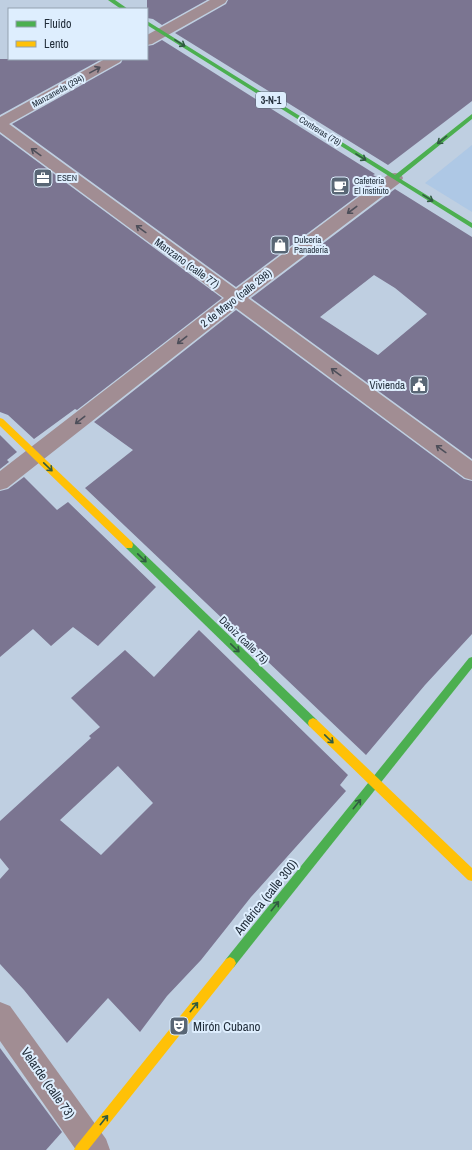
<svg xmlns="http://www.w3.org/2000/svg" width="472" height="1150" viewBox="0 0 472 1150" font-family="'Archivo Narrow',sans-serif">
<rect width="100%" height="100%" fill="#bfcfe1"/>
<!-- built -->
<path fill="#aec8e5" d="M472,145V212L425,183Z"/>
<!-- building -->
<g fill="#7b7591" fill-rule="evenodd">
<path d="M147,0H207L162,25L153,19L147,18Z"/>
<path d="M228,0H472V101L388,165L175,33L226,4Z"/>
<path d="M162,40L375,174L373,175L380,179L236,287L12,124L121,63L123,59H147V46L153,45Z"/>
<path d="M0,59H102L0,115Z"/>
<path d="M0,134L222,298L77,410L75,409L34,439L8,415L0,412Z"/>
<path d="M395,189L472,237V459L251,298ZM374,275L395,288L427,314L378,355L320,317Z"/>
<path d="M236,310L464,479L472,481V634L425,685L366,755L85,488L133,450L94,422Z"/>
<path d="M0,435L17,452L7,460L9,462L0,469Z"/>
<path d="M24,477L57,510L68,502L156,587L98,646L73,627L51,646L33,629L0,657V491L8,489Z"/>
<path d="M199,630L348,775L340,785L346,791L251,897L201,960L167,996L140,1032L108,998L67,1043L24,990L0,964V879L9,869L0,858V821L91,738L89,736L100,727L71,698L125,650L154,677ZM118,766L153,803L101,855L60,820Z"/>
<path d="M0,1048L62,1132L46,1150H0Z"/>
</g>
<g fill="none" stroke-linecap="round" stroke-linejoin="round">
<!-- street -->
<g fill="#a18d93" fill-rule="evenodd">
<path d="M210,0H227L225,3L152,44L147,45V35Z"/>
<path d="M105,59H122L120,62L9,124L236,289L389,174L395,173L401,174L403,178L401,182L248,298L472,461V480L465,478L236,308L7,488L0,490V471L224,298L0,132V117Z"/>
<path d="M0,1002L10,1006L106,1139L110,1150H76L0,1041Z"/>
</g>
<!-- fast -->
<g fill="#4caf50" fill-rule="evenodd">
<path d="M108,0H115L128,9H121Z"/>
<path d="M147,21L395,175L472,114V119L399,178L472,223V228L147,25Z"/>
<path d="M129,541L132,542L317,720L318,723L317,726L313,728L309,726L126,548L125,545L126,542Z"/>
<path d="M472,657V668L234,967L230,969L226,967L224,963L226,959L469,658Z"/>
</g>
<!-- slow -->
<g fill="#ffc107" fill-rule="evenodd">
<path d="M0,418L3,419L132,542L133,545L132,548H126L0,426Z"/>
<path d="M313,718L317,720L472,868V881L468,880L309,726L308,723L309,720Z"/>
<path d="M230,957L234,959L236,963L234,967L88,1150H74L76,1146L226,959Z"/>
</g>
</g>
<!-- one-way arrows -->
<defs><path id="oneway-shaft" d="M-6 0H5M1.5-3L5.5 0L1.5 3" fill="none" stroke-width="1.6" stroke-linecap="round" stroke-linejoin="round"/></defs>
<g stroke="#315b42">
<use href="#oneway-shaft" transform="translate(180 43) rotate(32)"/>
<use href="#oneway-shaft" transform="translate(442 140) rotate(141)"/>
<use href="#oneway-shaft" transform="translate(361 157) rotate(32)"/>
<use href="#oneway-shaft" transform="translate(428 198) rotate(32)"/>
<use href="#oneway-shaft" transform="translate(48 467) rotate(44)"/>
<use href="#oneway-shaft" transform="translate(142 558) rotate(44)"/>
<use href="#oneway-shaft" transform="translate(235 648) rotate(44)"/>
<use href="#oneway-shaft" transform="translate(329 739) rotate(44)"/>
<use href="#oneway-shaft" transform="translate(357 804) rotate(-51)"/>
<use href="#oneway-shaft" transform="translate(275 906) rotate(-51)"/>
<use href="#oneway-shaft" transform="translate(194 1007) rotate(-51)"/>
<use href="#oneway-shaft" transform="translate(104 1120) rotate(-51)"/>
</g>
<g stroke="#4e4f5a">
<use href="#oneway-shaft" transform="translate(95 70) rotate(-29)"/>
<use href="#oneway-shaft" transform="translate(36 152) rotate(-144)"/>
<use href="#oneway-shaft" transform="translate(352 210) rotate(143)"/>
<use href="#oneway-shaft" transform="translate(141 229) rotate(-144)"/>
<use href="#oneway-shaft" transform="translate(182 340) rotate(142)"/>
<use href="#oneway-shaft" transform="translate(336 372) rotate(-144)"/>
<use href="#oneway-shaft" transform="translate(80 420) rotate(142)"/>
<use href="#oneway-shaft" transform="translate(441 449) rotate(-144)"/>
</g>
<!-- icons -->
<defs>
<symbol id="office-square" viewBox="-11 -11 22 22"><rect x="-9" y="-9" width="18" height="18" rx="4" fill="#596675" stroke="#deeefe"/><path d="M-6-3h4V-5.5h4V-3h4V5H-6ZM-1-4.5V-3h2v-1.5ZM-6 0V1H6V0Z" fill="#fff"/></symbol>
<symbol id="cafe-square" viewBox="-11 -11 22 22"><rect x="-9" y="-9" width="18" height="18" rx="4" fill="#596675" stroke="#deeefe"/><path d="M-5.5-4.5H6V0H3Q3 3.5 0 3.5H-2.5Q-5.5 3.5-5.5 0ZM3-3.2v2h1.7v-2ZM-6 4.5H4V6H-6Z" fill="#fff"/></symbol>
<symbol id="shop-square" viewBox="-11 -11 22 22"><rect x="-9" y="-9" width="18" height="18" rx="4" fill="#596675" stroke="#deeefe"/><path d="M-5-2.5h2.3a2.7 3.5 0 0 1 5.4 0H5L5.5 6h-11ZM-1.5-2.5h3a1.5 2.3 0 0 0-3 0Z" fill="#fff"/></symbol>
<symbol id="civic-square" viewBox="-11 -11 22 22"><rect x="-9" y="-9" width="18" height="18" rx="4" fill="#596675" stroke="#deeefe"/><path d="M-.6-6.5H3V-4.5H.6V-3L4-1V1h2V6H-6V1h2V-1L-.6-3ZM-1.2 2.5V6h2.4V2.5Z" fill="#fff"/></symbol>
<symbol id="theatre-square" viewBox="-11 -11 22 22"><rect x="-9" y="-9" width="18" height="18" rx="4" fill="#596675" stroke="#deeefe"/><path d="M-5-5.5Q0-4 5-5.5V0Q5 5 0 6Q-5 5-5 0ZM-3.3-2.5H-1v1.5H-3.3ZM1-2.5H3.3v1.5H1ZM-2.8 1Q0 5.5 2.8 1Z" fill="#fff"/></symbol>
</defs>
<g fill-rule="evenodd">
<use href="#office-square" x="32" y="167" width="22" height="22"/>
<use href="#cafe-square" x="329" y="175" width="22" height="22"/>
<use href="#shop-square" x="269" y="234" width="22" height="22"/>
<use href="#civic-square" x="408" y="374" width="22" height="22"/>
<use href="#theatre-square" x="168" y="1015" width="22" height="22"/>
</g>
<g text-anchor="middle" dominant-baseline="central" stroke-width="4" stroke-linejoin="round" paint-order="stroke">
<!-- far-street labels -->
<g font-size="9" fill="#222e3b" stroke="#deeefe">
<text transform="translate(58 91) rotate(-29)">Manzaneda (294)</text>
<text transform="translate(320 131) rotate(32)">Contreras (79)</text>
</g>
<!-- far-poi labels -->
<g font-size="9" fill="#222e3b" stroke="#deeefe" text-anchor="start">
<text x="57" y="178">ESEN</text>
<text x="354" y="181">Cafeteria<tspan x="354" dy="10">El Instituto</tspan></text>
<text x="294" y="240">Dulcería<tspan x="294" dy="10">Panadería</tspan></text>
</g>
<!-- shield labels -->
<rect fill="#deeefe" stroke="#5a6876" stroke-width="1" x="256" y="92" width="30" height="16" rx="3"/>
<g font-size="10" font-weight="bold" fill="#222e3b">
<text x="271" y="100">3-N-1</text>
</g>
<!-- street labels -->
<g font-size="11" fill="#222e3b" stroke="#deeefe">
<text transform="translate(187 263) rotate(36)">Manzano (calle 77)</text>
<text transform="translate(236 298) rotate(-38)">2 de Mayo (calle 298)</text>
<text transform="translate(244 640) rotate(44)">Daoiz (calle 75)</text>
</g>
<!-- poi labels -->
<g font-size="11" fill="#222e3b" stroke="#deeefe" text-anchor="end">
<text x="405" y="385">Vivienda</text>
</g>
<!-- near-street labels -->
<g font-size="13" fill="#222e3b" stroke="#deeefe">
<text transform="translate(266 897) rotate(-51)">América (calle 300)</text>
<text transform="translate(48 1083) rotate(55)">Velarde (calle 73)</text>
</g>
<!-- near-poi labels -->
<g font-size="13" fill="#222e3b" stroke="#deeefe" text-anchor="start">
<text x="193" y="1026">Mirón Cubano</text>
</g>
</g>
<!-- legend -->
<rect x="8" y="8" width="140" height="52" fill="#deeefe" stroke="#93a1b0"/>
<rect x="16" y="21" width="20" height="6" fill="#4caf50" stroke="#93a1b0"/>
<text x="44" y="28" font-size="12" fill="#222e3b">Fluido</text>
<rect x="16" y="41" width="20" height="6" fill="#ffc107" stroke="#93a1b0"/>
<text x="44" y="48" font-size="12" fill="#222e3b">Lento</text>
</svg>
